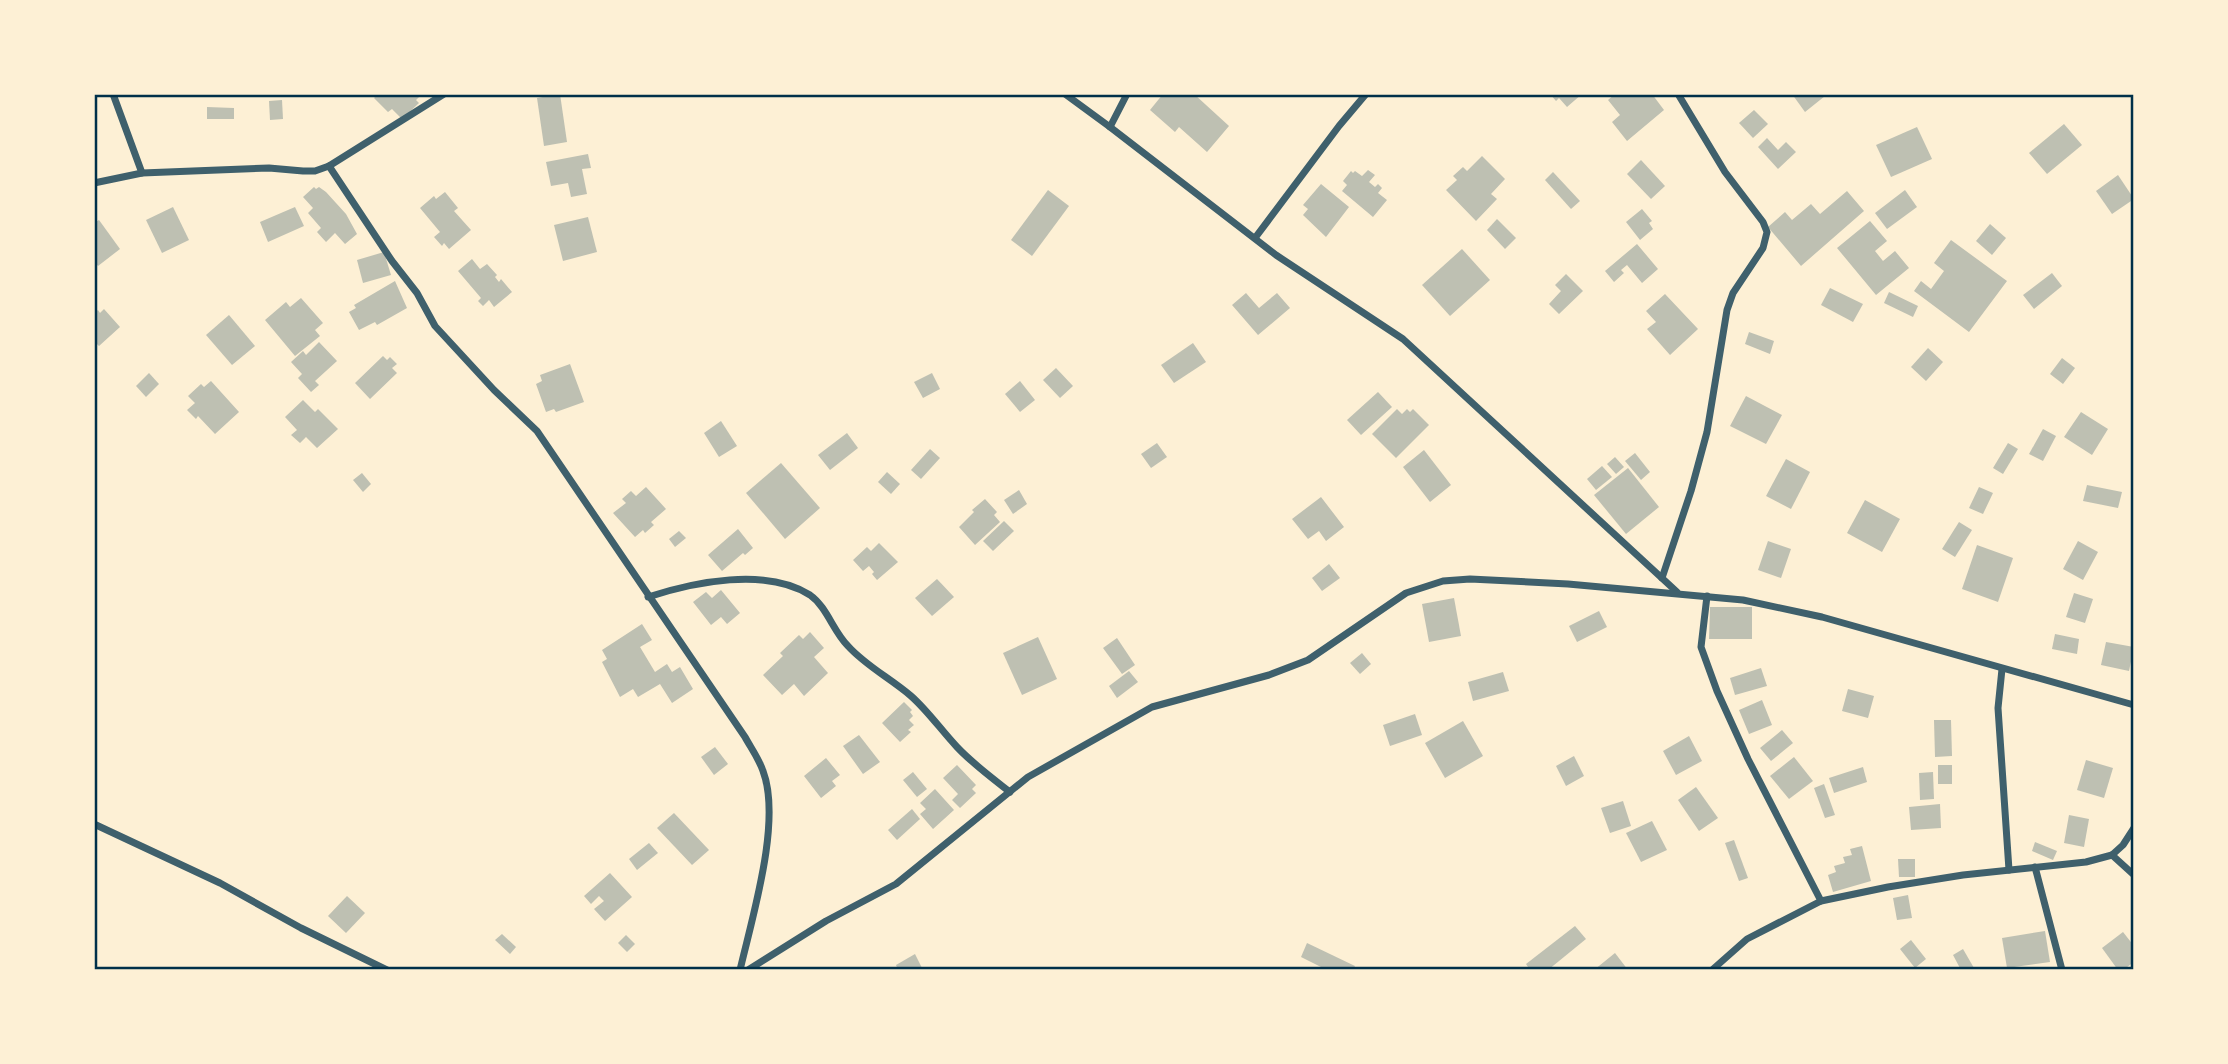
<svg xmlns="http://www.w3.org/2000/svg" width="2228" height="1064" viewBox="0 0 2228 1064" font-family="'PT Sans Narrow',sans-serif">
<rect width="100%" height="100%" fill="#fdf0d5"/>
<!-- building -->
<g fill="#bec0b2">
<path d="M378,94H422L416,100L419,103L402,119L392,109L388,112L374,98Z"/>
<path d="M560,94L567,142L544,146L537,98Z"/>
<path d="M1163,94H1194L1229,126L1207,152L1179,127L1175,132L1150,110Z"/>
<path d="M1550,94H1582L1567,107L1559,98L1556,101Z"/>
<path d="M1615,94H1652L1664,110L1627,141L1612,122L1620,115L1608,100Z"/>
<path d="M1792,94H1824L1825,96L1805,112Z"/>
<path d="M282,100L283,119L270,120L269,101Z"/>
<path d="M207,107L234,108V119H207Z"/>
<path d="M1754,110L1768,124L1753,138L1739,123Z"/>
<path d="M2064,124L2082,145L2047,174L2029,153Z"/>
<path d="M1917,127L1932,159L1891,177L1876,145Z"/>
<path d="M1767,138L1778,150L1786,142L1796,152L1778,169L1758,147Z"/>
<path d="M588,154L591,168L582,169L587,194L571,197L568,183L551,186L546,162Z"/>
<path d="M1482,156L1505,179L1491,194L1497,199L1476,221L1446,190L1457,180L1453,176L1463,167L1467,171Z"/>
<path d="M1641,160L1665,186L1651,199L1627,174Z"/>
<path d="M1368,170L1375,175L1369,182L1375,187L1378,184L1382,188L1378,193L1387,200L1373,217L1342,191L1347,185L1343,181L1351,171L1353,173L1355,171L1362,176Z"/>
<path d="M1553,172L1580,201L1571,209L1545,180Z"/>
<path d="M2118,175L2134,199L2112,214L2096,191Z"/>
<path d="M1321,184L1349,207L1326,237L1303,215L1308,209L1303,205Z"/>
<path d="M314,187L316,189L319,187L326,192L346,214L357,234L345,244L335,233L326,242L317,232L321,228L308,213L313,208L303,197Z"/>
<path d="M1048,190L1069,206L1032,256L1011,240Z"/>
<path d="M1905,190L1917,207L1887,229L1875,213Z"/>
<path d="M1847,191L1864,211L1801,266L1768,227L1785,212L1792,220L1811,204L1820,214Z"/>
<path d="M445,192L458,208L454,211L471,230L449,249L444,243L442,246L434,237L440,232L420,208L434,196L436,199Z"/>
<path d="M173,207L189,240L162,253L146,220Z"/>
<path d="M295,207L304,226L268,242L260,222Z"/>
<path d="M1642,209L1652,221L1649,223L1653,229L1640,240L1626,222Z"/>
<path d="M588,217L597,252L563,261L554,225Z"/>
<path d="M1497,219L1516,238L1505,249L1487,230Z"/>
<path d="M99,220L120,249L98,266L94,261V223Z"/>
<path d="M1870,221L1887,241L1875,251L1883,261L1895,251L1909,268L1876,295L1837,248Z"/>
<path d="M1990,224L2006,238L1992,255L1976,241Z"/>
<path d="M1951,240L2007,281L1969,332L1914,291L1921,281L1931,289L1944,271L1934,263Z"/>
<path d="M1637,244L1658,269L1642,283L1627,265L1621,270L1624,273L1614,282L1605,271Z"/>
<path d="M1462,249L1490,280L1450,316L1422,285Z"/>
<path d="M384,252L391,275L363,283L357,260Z"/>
<path d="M472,259L480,269L487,264L497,275L495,277L499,282L501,279L512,292L494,307L489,300L483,306L478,301L481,298L458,271Z"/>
<path d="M2052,273L2062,286L2034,309L2023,295Z"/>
<path d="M1566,274L1583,291L1559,314L1549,304L1561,291L1555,285Z"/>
<path d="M395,281L407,308L377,325L375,322L359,330L349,312L356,308L354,305Z"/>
<path d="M1830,288L1863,304L1853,322L1821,305Z"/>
<path d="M1889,292L1918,306L1913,317L1884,303Z"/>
<path d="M1246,293L1259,308L1277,293L1290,308L1258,335L1232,305Z"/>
<path d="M1665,294L1698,329L1670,355L1647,329L1656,322L1646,311Z"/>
<path d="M301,298L323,323L315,330L320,336L295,356L265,320L286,302L290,307Z"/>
<path d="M104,309L120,327L99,346L94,341V313L98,310L100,313Z"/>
<path d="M229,315L255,346L232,365L206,335Z"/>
<path d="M1749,332L1774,341L1770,354L1745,344Z"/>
<path d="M319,342L337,361L315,381L319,385L311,392L298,378L302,374L291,362L303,351L306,355Z"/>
<path d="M1193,343L1206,362L1174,383L1161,365Z"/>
<path d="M1928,348L1943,362L1926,381L1911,367Z"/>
<path d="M383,356L387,360L390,357L397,364L392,368L397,373L370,399L355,383Z"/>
<path d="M2062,358L2075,368L2063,384L2050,374Z"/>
<path d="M570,364L584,402L556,412L554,409L546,412L536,384L542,381L540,375Z"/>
<path d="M1056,368L1073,386L1060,398L1043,380Z"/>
<path d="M149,373L159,384L146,397L136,386Z"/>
<path d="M932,373L940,389L923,398L914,382Z"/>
<path d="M211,381L239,412L215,434L198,416L196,419L187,410L195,403L188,396L201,384L204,387Z"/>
<path d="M1020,381L1035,400L1020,412L1005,394Z"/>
<path d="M1378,392L1392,407L1361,435L1347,420Z"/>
<path d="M1746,396L1782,415L1766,444L1730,426Z"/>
<path d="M303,400L315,412L318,409L338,429L317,448L306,437L300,443L291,435L297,430L285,417Z"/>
<path d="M1397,409L1402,414L1407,409L1410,412L1413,409L1429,425L1396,458L1372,434Z"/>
<path d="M2081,412L2108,429L2092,455L2064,437Z"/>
<path d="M721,421L737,446L719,457L704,433Z"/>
<path d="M2043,429L2056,436L2043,461L2029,454Z"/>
<path d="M847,433L858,448L830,470L818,455Z"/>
<path d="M1157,443L1167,457L1151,468L1141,454Z"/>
<path d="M2008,443L2018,449L2003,474L1993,468Z"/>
<path d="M930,449L940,458L921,479L911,470Z"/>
<path d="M1424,450L1451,485L1430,502L1403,467Z"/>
<path d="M1635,453L1650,472L1641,480L1625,461Z"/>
<path d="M1615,457L1624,467L1616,474L1607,464Z"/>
<path d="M1786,459L1810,472L1791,509L1766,496Z"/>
<path d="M781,463L820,508L785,539L746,493Z"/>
<path d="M1602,466L1612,477L1596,490L1587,479Z"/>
<path d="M1628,468L1659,507L1626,534L1594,495Z"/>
<path d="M887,472L900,484L891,494L878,482Z"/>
<path d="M362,473L371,484L363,492L353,480Z"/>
<path d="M2087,485L2122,492L2118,508L2083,501Z"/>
<path d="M646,487L666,509L651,522L654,525L645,533L643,530L635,537L613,513L626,503L622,499L631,491L636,496Z"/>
<path d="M1979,487L1993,493L1983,514L1969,508Z"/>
<path d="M1019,490L1027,504L1013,514L1004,500Z"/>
<path d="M1321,497L1344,527L1326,541L1319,531L1308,539L1292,519Z"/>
<path d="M985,499L997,512L994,515L1000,522L975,545L959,527L974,512L972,510Z"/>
<path d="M1865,500L1900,519L1882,552L1847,533Z"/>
<path d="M1004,521L1014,531L993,551L983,541Z"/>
<path d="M1959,522L1972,530L1955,557L1942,549Z"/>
<path d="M738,529L753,548L745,555L743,553L722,571L708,555Z"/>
<path d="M679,531L686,538L675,547L669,539Z"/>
<path d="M1768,541L1791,549L1781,578L1758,570Z"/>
<path d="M2078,541L2098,552L2083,580L2063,569Z"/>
<path d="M879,543L898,562L877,580L872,574L874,572L869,566L863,571L853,560L867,547L871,551Z"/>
<path d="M1977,545L2013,558L1998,602L1962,589Z"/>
<path d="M1329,564L1340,578L1322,591L1312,578Z"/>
<path d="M937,579L954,597L932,616L915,598Z"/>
<path d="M721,590L740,613L727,624L721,617L711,625L693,602L706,592L712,598Z"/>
<path d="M2074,593L2093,599L2085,623L2066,617Z"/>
<path d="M1454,598L1461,636L1429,642L1422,604Z"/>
<path d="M1710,607H1752V639H1709Z"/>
<path d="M1599,611L1607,627L1577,642L1569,626Z"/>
<path d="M642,624L652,640L640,647L655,672L667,664L672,672L680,667L693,689L672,703L660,684L638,697L633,689L620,697L602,662L607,659L602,650Z"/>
<path d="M810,632L824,648L814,657L828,673L804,696L794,684L782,695L763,675L783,656L780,653L799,635L803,639Z"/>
<path d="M2055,634L2079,639L2077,654L2052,649Z"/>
<path d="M1038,637L1057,679L1022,695L1003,653Z"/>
<path d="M1117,638L1135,665L1122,674L1103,648Z"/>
<path d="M2106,642L2134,647L2129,671L2101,665Z"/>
<path d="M1362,653L1371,664L1360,674L1350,663Z"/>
<path d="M1761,668L1767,686L1735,695L1730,678Z"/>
<path d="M1129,671L1138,682L1117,698L1109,686Z"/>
<path d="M1503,672L1509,691L1473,701L1468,682Z"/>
<path d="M1848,689L1874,696L1868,718L1842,711Z"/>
<path d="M1762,700L1772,725L1749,734L1739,710Z"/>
<path d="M904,702L912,710L910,712L913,716L909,720L914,725L908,730L911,732L900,742L882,723Z"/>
<path d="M1415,714L1422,735L1390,746L1383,725Z"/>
<path d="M1934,720H1951L1952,756L1935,757Z"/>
<path d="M1463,721L1483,756L1445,778L1425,743Z"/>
<path d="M1782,730L1793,743L1771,761L1760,748Z"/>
<path d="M859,735L880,762L863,774L843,746Z"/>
<path d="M1689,736L1702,761L1676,775L1663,751Z"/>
<path d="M715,747L728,764L714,775L701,757Z"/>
<path d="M1574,756L1584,776L1566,786L1556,766Z"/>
<path d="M1794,757L1813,781L1789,799L1770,776Z"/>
<path d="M826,758L840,775L832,781L836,786L821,798L804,776Z"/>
<path d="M2086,760L2113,768L2104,798L2077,790Z"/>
<path d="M957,765L976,785L972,789L976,793L960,808L952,800L958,794L943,778Z"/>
<rect x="1938" y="765" width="14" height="19"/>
<path d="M1863,767L1867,782L1834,793L1829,778Z"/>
<path d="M913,772L927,789L917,797L903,780Z"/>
<path d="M1933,772L1934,799L1920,800L1919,773Z"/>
<path d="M1824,784L1835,815L1825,818L1814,788Z"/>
<path d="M1696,787L1718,818L1699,831L1678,800Z"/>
<path d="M935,789L954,810L933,829L920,814L926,809L920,803Z"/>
<path d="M1623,801L1631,826L1610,833L1601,808Z"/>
<path d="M1940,804L1941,828L1911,830L1909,807Z"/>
<path d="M912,809L920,819L897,840L888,830Z"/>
<path d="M674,813L709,850L692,865L657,828Z"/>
<path d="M2069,815L2089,819L2084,847L2064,843Z"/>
<path d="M1652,821L1667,850L1641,862L1626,833Z"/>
<path d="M1734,840L1748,878L1739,881L1725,843Z"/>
<path d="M2035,842L2057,851L2053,860L2032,851Z"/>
<path d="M649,843L658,853L637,870L629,859Z"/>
<path d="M1862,846L1871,881L1833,892L1828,875L1836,872L1834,866L1845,863L1843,857L1852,855L1850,849Z"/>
<path d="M1898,859H1915V877H1899Z"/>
<path d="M610,873L632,897L605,921L594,909L604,901L599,896L591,904L584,896Z"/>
<path d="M1908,895L1912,918L1897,920L1893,898Z"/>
<path d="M347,896L365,913L346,933L328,916Z"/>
<path d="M1575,926L1586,939L1548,970H1530L1526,964Z"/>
<path d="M2045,931L2050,962L2007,968L2002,938Z"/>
<path d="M2123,932L2134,946V962L2123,970H2118L2102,948Z"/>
<path d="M502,934L516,947L510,954L495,940Z"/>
<path d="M626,935L635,944L627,952L618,943Z"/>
<path d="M1911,940L1926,959L1915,968L1900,949Z"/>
<path d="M1307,943L1355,966L1353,970H1327L1301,957Z"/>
<path d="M1963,949L1974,968L1972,970H1961L1953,955Z"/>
<path d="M1615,953L1628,970H1594Z"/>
<path d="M915,954L923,970H898L896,965Z"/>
</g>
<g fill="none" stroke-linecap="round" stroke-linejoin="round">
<!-- minor -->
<g stroke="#3f606c" stroke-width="7">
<path d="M113,94L142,173"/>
<path d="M1065,94L1110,127L1276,255L1403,339L1677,592"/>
<path d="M1110,127L1127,94"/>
<path d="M329,166L392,261L417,293L435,326L494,390L537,431L745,737C751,748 759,759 763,771C782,821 752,918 740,970"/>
<path d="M94,183L142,173L269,168L303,171H315L329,166L444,94"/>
<path d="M1255,238L1339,126L1366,94"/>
<path d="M1662,578L1691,491L1707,432L1727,310L1733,293L1763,248L1767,232L1763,222L1725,172L1678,94"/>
<path d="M1707,596L1701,647L1717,691L1748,759L1821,901"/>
<path d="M648,597C694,582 766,567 810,595C827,607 833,631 848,646C866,666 890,678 911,696C928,711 941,730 957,747C973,764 992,778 1010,792"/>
<path d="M2002,669L1998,708L2009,870"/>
<path d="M94,824L220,883L301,928L387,970"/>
<path d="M2112,855L2134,875"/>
<path d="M2035,867L2062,970"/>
<path d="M748,970L826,921L896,884L1028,777L1152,707L1269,675L1308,660L1406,593L1443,581L1470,579L1568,584L1743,600L1822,617L2134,705"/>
<path d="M1712,970L1747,939L1821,901L1888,887L1963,875L2086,862L2112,855L2123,845L2134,828"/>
</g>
</g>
<!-- border -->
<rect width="2228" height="1064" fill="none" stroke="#fdf0d5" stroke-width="192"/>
<rect x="96" y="96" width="2036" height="872" fill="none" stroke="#003049" stroke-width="2.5"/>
</svg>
